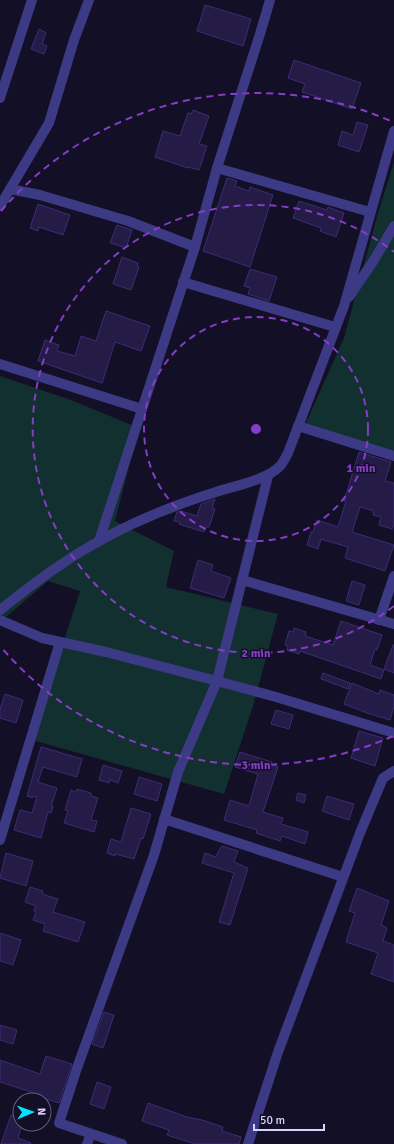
<svg xmlns="http://www.w3.org/2000/svg" width="394" height="1144" viewBox="0 0 394 1144" font-family="Signika,sans-serif">
<rect width="100%" height="100%" fill="#130f26"/>
<!-- green -->
<g fill="#12302f">
<path d="M394,162V453L305,425L344,338L378,213Z"/>
<path d="M0,376L71,400L139,428L115,521L174,551L166,587L278,614L253,706L224,794L32,740L80,591L48,581L0,622Z"/>
</g>
<!-- building -->
<g fill="#241b47" stroke="#3b2d73">
<path d="M205,5L251,19L243,46L197,31Z"/>
<path d="M39,29L46,33L42,44L47,46L44,54L31,49Z"/>
<path d="M294,60L361,83L352,109L302,92L305,84L288,78Z"/>
<path d="M193,110L209,116L199,144L207,146L199,170L188,167V168L155,157L163,131L180,136L188,113L191,114Z"/>
<path d="M357,122L368,125L359,152L338,145L342,131L353,135Z"/>
<path d="M227,178L237,181L235,186L249,191L250,187L273,195L250,267L203,251Z"/>
<path d="M299,201L327,210L328,207L344,213L336,237L320,231L321,228L293,218Z"/>
<path d="M38,204L70,215L63,235L39,227L38,231L30,228Z"/>
<path d="M117,225L132,230L126,248L110,243Z"/>
<path d="M122,257L138,263L137,266L139,267L131,290L113,284Z"/>
<path d="M250,269L277,277L269,301L248,294L250,288L244,286Z"/>
<path d="M106,311L150,326L141,351L115,342L102,383L38,361L45,340L59,345L57,351L75,356L81,336L96,341Z"/>
<path d="M359,452L391,462L385,481L394,483V524L392,529L379,525L381,517L373,515L374,511L360,507L352,532L394,545L385,571L345,558L348,547L321,539L318,549L307,545L311,532H313L317,520L338,527L346,501H344Z"/>
<path d="M215,499L212,508L215,509L209,527H206L204,532L179,524L180,522L174,521L177,512L181,511L197,516L201,504Z"/>
<path d="M198,560L213,565L211,571L231,578L224,598L190,588Z"/>
<path d="M352,581L365,585L359,605L346,601Z"/>
<path d="M341,621L382,635L377,650L375,649L370,665L384,670L381,679L300,651L299,654L287,650L288,646L285,645L289,631L293,632L294,628L306,632L305,636L333,645Z"/>
<path d="M393,645H394V673L384,669Z"/>
<path d="M323,673L350,683L348,689L321,679Z"/>
<path d="M352,683L379,694L380,690L394,695V706L390,720L367,713L344,704Z"/>
<path d="M5,694L23,700L16,723L0,718V709Z"/>
<path d="M276,710L293,715L289,729L271,724Z"/>
<path d="M359,731L383,738L375,766L351,758Z"/>
<path d="M41,747L82,759L77,777L43,767L38,782L57,788L51,806H53L51,813L48,812L41,838L14,830L20,810L32,813L37,797L33,796V798L27,796Z"/>
<path d="M240,752L272,762L271,764L278,767L263,812L283,818L281,824L308,832L305,844L282,836L280,841L256,833L257,830L224,820L230,800L249,806L258,774L235,767Z"/>
<path d="M103,765L122,771L118,783L110,780L109,783L99,780Z"/>
<path d="M139,777L162,784L157,801L134,794Z"/>
<path d="M77,789L91,793V796L98,798L91,820L97,821L94,832L64,823L68,811L65,810L71,790L76,792Z"/>
<path d="M298,793L306,795L304,803L296,800Z"/>
<path d="M327,796L354,804L349,820L322,811Z"/>
<path d="M131,808L151,814L143,839L141,838L134,859L115,854V856L107,853L111,839L121,842Z"/>
<path d="M222,846L238,851L234,862L248,868L230,925L219,922L234,873L202,863L205,853L216,857L219,850H220Z"/>
<path d="M6,853L33,861L26,886L0,878Z"/>
<path d="M30,887L43,891L42,894L58,899L53,912L85,922L78,942L43,931L45,924L33,920L36,912L34,911L36,906L25,902Z"/>
<path d="M357,888L389,901L381,925L387,928L383,941L394,945V982L371,974L378,953L346,942L355,913L349,911Z"/>
<path d="M0,933L21,940L13,965L0,961Z"/>
<path d="M104,1012L114,1015L103,1048L92,1044Z"/>
<path d="M0,1025L17,1030L13,1044L0,1040Z"/>
<path d="M46,1056L72,1064L59,1103L33,1095L34,1093L0,1082V1060L40,1074Z"/>
<path d="M97,1082L111,1087L104,1109L90,1104Z"/>
<path d="M148,1103L187,1117L202,1120L223,1127L222,1131L241,1137L239,1144H195L167,1135L169,1130L142,1121Z"/>
<path d="M11,1115L20,1119V1124H22L18,1138L31,1143L30,1144H1Z"/>
</g>
<g fill="none" stroke-linecap="round" stroke-linejoin="round">
<!-- minor -->
<g stroke="#3d3a85" stroke-width="10">
<path d="M0,98L32,0"/>
<path d="M217,168L370,212"/>
<path d="M10,189L49,123L74,40L89,0"/>
<path d="M0,206L10,189L40,195L128,221L195,247"/>
<path d="M183,282L335,327"/>
<path d="M349,297L374,260L394,226"/>
<path d="M0,364L142,409"/>
<path d="M298,426L394,456"/>
<path d="M99,541L195,247L217,168L260,34L270,0"/>
<path d="M242,580L394,624"/>
<path d="M0,610C28,588 56,566 87,548C127,524 171,506 216,492C234,486 267,480 280,466C283,463 285,458 288,453L344,306L394,131"/>
<path d="M0,620L42,638L106,652L217,681L276,697L394,733"/>
<path d="M379,620L394,576"/>
<path d="M164,819L343,877"/>
<path d="M0,840L60,642"/>
<path d="M87,1144L91,1134"/>
<path d="M122,1144L59,1123L77,1068L154,855L178,772L217,681L268,476"/>
<path d="M248,1144L278,1052L360,833L383,778L394,771"/>
</g>
</g>
<!-- distance rings -->
<g fill="none" stroke="#843dc5" stroke-width="2" stroke-dasharray="7 5">
<circle cx="256" cy="429" r="112"/>
<path d="M394 606A224 224 0 1 1 394 252"/>
<path d="M393 736A336 336 0 0 1 1 647M1 211A336 336 0 0 1 393 122"/>
</g>
<circle cx="256" cy="429" r="6" fill="#843dc5" stroke="#130f26" stroke-width="2"/>
<g font-size="12" text-anchor="middle" font-weight="bold" fill="#843dc5" stroke="#130f26" stroke-width="3" stroke-linejoin="round" paint-order="stroke">
<text x="361" y="472">1 min</text>
<text x="256" y="657">2 min</text>
<text x="256" y="769">3 min</text>
</g>
<!-- north arrow -->
<g transform="translate(32 1112) rotate(88)"><circle r="19" fill="#130f26" stroke="#625e7d"/>
<path d="M0-3L7 15L0 10L-7 15Z" fill="#00e5ff"/>
<text y="-6" font-size="11" font-weight="bold" text-anchor="middle" fill="#d9d4ff">N</text>
</g>
<!-- scale -->
<path d="M254 1124v6h70v-6" fill="none" stroke="#d9d4ff" stroke-width="2"/>
<text x="260" y="1124" font-size="12" fill="#d9d4ff" stroke="#130f26" stroke-width="3" paint-order="stroke">50 m</text>
</svg>
